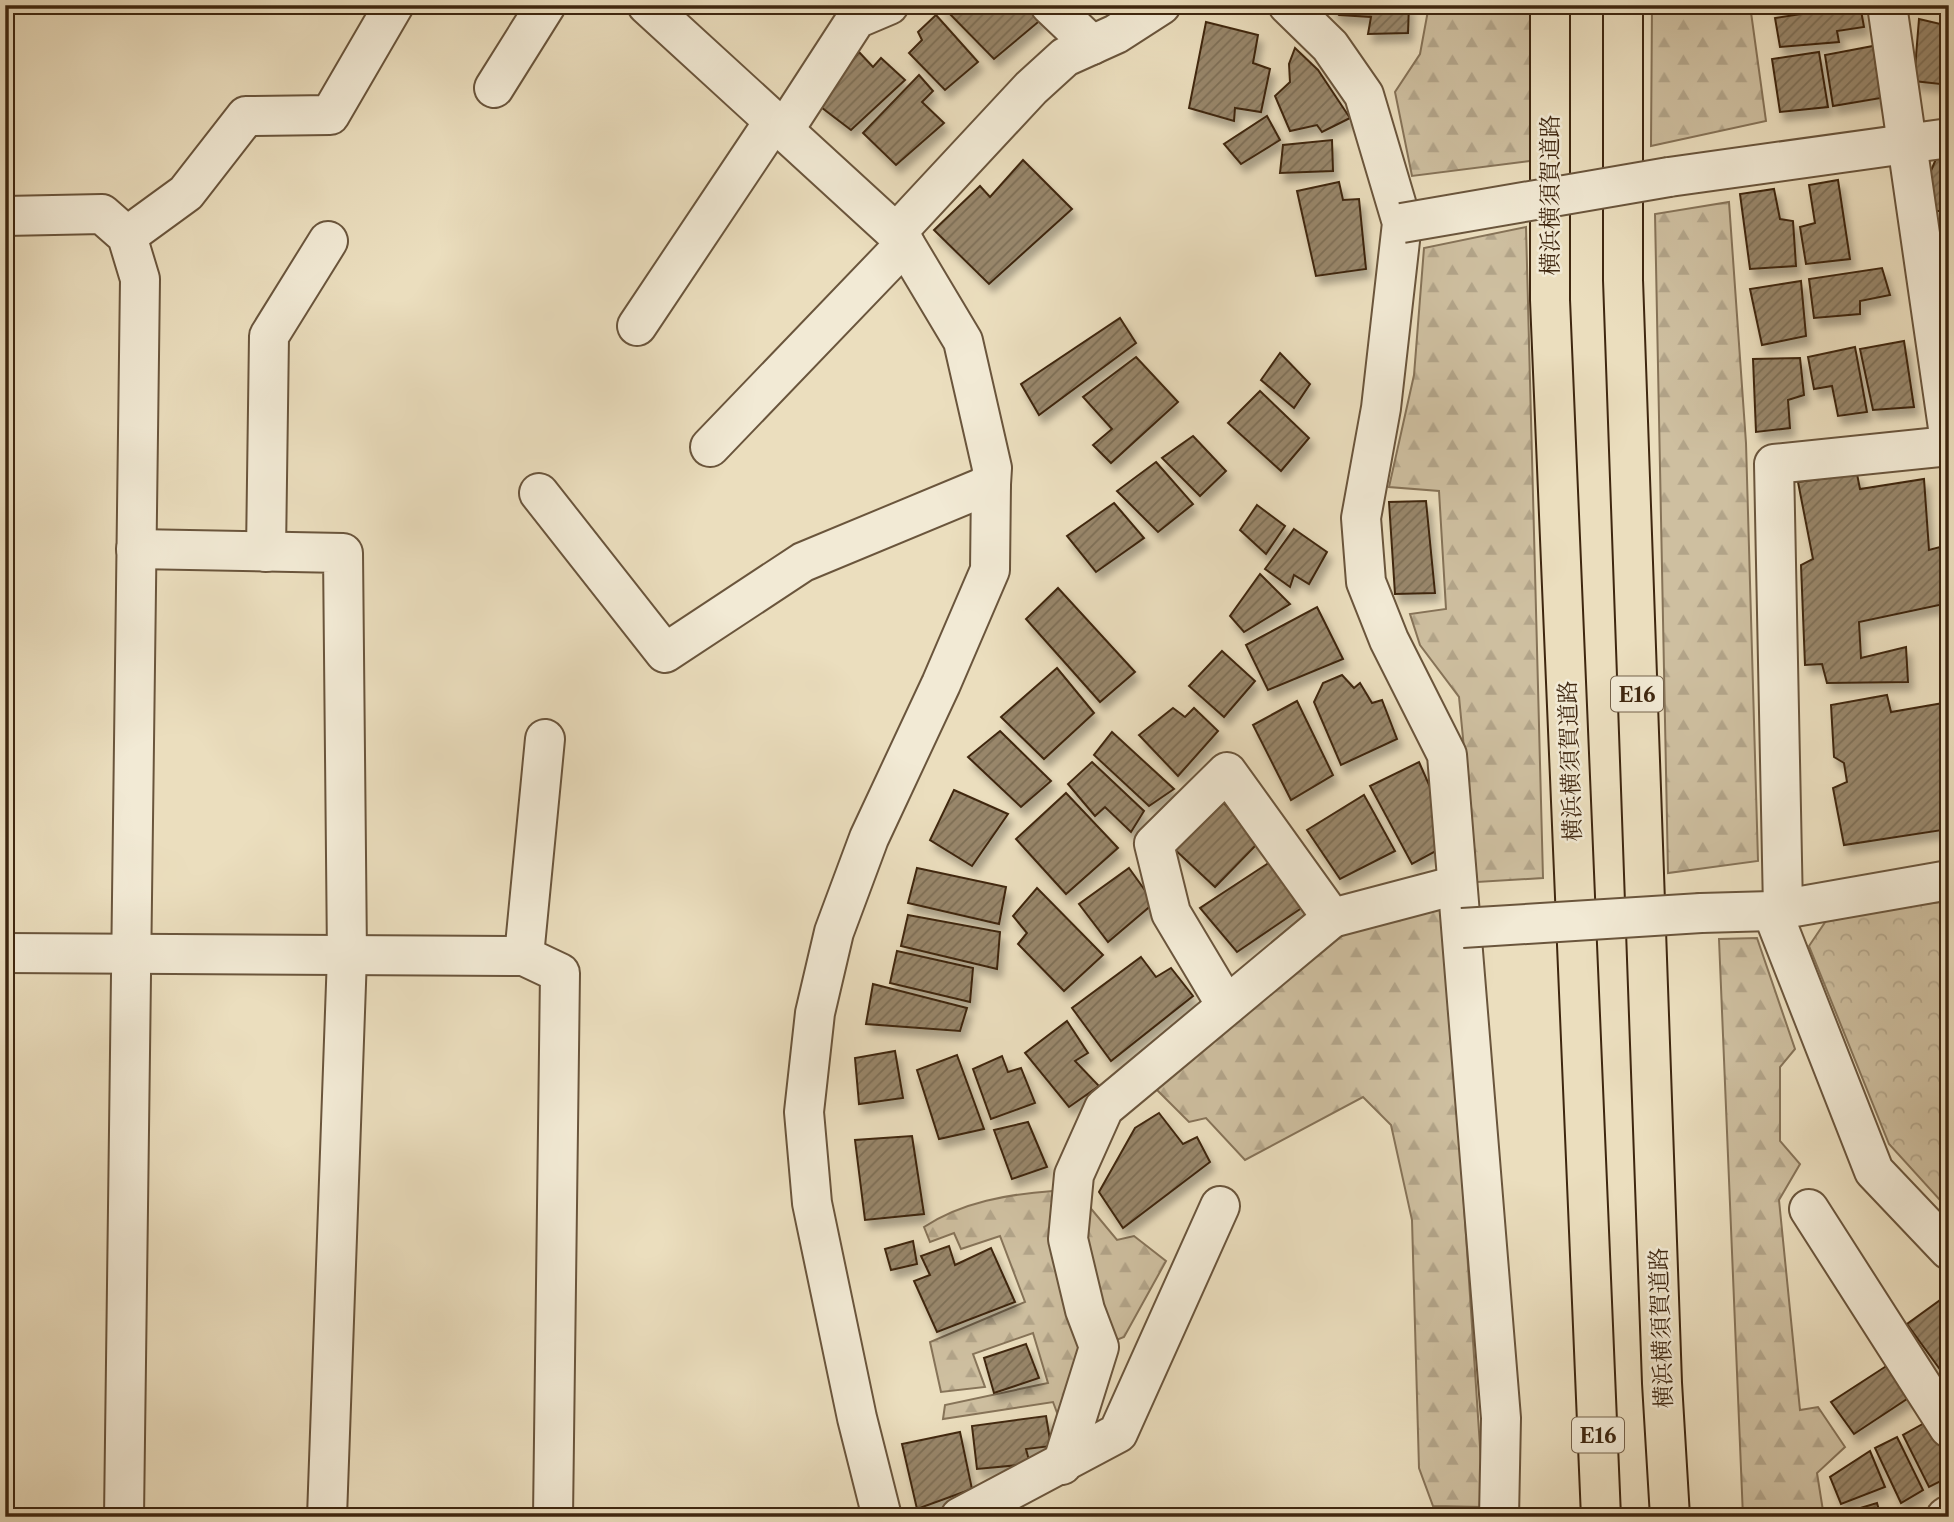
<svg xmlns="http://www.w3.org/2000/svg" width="1954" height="1522" viewBox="0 0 1954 1522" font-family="'Libre Caslon Text','Noto Serif JP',serif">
<defs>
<pattern id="forest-firs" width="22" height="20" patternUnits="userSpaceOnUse" patternTransform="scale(1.75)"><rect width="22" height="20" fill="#cebfa0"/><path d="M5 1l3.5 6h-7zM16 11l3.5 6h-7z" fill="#b2a489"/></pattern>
<pattern id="park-crowns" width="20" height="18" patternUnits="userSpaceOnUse" patternTransform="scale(1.75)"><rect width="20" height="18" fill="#cebfa0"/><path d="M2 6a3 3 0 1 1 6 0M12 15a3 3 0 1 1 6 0" fill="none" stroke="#b2a489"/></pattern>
<pattern id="building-hatch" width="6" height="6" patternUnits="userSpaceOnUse" patternTransform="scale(1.75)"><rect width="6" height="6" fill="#98866a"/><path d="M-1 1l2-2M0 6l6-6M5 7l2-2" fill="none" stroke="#7d6e56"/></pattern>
<filter id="shadow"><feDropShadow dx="4.5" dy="8" stdDeviation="3.5" flood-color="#0004"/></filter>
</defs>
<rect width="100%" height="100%" fill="#ebdebe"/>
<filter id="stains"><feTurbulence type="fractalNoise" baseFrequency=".00286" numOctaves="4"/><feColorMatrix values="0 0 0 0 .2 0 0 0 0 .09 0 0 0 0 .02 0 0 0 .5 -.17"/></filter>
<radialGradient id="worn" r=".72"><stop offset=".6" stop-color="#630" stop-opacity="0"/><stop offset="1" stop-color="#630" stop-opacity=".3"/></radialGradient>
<!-- forest -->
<g fill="url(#forest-firs)" stroke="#867358" stroke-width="2">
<path d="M1429,5H1532L1537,160L1412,176L1395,92L1420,54Z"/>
<path d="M1652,5H1750L1766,121L1651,146Z"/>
<path d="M1729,202L1746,443L1758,861L1668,873L1655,214Z"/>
<path d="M1526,227L1543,878L1477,882L1459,697L1420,645L1410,614L1446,609L1439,491L1389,487L1414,375L1424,248Z"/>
<path d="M1444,903L1484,1507L1433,1506L1419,1468L1412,1220L1391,1125L1363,1097L1245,1160L1206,1118L1189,1122L1152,1085L1338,929Z"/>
<path d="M1757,938L1795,1049L1780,1067V1141L1800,1164L1779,1200L1800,1410L1818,1407L1845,1447L1817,1473L1824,1517H1743L1719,939Z"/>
<path d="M1053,1191L1083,1199L1117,1240L1134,1236L1166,1261L1124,1337L1091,1350L1062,1426L1053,1402L943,1419L945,1405L1048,1383L1033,1333L973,1354L985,1387L941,1392L930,1342L1025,1302L1000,1236L961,1249L954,1233L930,1242L924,1227C962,1202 1009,1194 1053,1191Z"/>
</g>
<!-- park -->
<path fill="url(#park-crowns)" stroke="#867358" stroke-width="2" d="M1949,901V1210L1889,1144L1809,946L1830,915Z"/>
<!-- building -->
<g fill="url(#building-hatch)" stroke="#3f2710" stroke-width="2" filter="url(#shadow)">
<path d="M941,5H1032L1043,18L994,59Z"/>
<path d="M1330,5H1409L1408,33L1368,34L1371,17L1339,15Z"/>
<path d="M1773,5H1806L1774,10Z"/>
<path d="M1860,5L1864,27L1837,31L1839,42L1780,47L1775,18Z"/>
<path d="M936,15L978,62L945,90L909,53L922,40L918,32Z"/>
<path d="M1919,19L1949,26V85L1914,81Z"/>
<path d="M1206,22L1258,35L1253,63L1270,69L1261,112L1235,108L1234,121L1189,108Z"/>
<path d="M1873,46L1881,98L1833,106L1825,55Z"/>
<path d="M1295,48L1318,70L1350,118L1322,132L1317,125L1290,131L1275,96L1290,82L1289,64Z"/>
<path d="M859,52L873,67L881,58L905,80L851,130L817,104Z"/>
<path d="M1819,52L1828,107L1780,112L1772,59Z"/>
<path d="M919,75L933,91L922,102L944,123L896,165L863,133Z"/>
<path d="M1267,116L1280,140L1241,164L1224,144Z"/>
<path d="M1332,140L1333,171L1280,173L1283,145Z"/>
<path d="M1949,157V211H1934L1930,173L1936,159Z"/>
<path d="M1023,160L1072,209L989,284L934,230L980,186L990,197Z"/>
<path d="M1838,180L1850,259L1806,264L1800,227L1815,223L1809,185Z"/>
<path d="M1339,182L1343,200L1359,199L1366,269L1316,276L1297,191Z"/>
<path d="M1774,189L1780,219L1793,221L1796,266L1750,269L1740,194Z"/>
<path d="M1882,268L1890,295L1860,301V314L1814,318L1809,279Z"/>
<path d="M1801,281L1806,336L1762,345L1750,289Z"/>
<path d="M1120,318L1136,343L1039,415L1021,384Z"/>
<path d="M1904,341L1914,407L1873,410L1860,349Z"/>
<path d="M1855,347L1867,412L1838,416L1832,386L1814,389L1808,357Z"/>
<path d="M1280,353L1310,384L1294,408L1261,380Z"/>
<path d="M1136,357L1178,402L1111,463L1093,445L1112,429L1083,397Z"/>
<path d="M1800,358L1804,395L1788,400L1790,428L1756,432L1753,359Z"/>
<path d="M1260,391L1309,438L1281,471L1228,423Z"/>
<path d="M1193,436L1226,471L1200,496L1162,458Z"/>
<path d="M1156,462L1193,504L1158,532L1117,491Z"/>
<path d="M1857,474L1860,489L1924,479L1929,550L1940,547L1944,604L1859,622L1861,658L1906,647L1908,682L1827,683L1822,664L1805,665L1801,565L1813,559L1798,482Z"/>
<path d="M1426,501L1435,593L1395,594L1389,502Z"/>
<path d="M1114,503L1144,538L1096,572L1067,536Z"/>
<path d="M1257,505L1285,526L1266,554L1240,530Z"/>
<path d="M1294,529L1327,552L1309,584L1294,575L1290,587L1265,569Z"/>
<path d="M1260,574L1290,604L1244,632L1230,616Z"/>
<path d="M1058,588L1135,672L1100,702L1026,619Z"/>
<path d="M1317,607L1343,659L1268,690L1246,645Z"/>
<path d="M1222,651L1255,681L1224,717L1189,686Z"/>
<path d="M1057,668L1094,713L1044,759L1001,717Z"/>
<path d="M1342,675L1354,688L1360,683L1372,703L1382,700L1397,739L1341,765L1314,702L1323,683Z"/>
<path d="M1887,695L1891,712L1949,702V829L1844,845L1833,788L1847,782L1844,763L1834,757L1831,705Z"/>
<path d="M1297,701L1333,775L1291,800L1253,725Z"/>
<path d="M1173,708L1185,717L1194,708L1218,731L1178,776L1139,735Z"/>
<path d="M1000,731L1051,781L1021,807L968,757Z"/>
<path d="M1112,732L1174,789L1149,806L1094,755Z"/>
<path d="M1092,762L1144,811L1131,832L1105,807L1095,816L1068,784Z"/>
<path d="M1419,762L1430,787L1436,851L1412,864L1370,786Z"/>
<path d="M954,790L1008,814L972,866L930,840Z"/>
<path d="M1066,793L1118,848L1066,894L1016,839Z"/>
<path d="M1364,795L1395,851L1340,879L1307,830Z"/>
<path d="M1219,798L1260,841L1215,887L1171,846Z"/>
<path d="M1273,860L1306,905L1237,952L1200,908Z"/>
<path d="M917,868L1006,887L999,924L908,903Z"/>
<path d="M1129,868L1154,903L1108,942L1079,904Z"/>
<path d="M1037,888L1103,955L1064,991L1018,944L1027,933L1013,916Z"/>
<path d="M908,915L1000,932L997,969L901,946Z"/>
<path d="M897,951L973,968L970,1002L890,983Z"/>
<path d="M1141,957L1156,977L1171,968L1193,996L1111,1061L1072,1008Z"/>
<path d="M873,984L967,1008L960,1031L866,1024Z"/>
<path d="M1067,1021L1088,1053L1075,1061L1099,1086L1069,1107L1025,1053Z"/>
<path d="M895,1051L903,1098L859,1104L855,1058Z"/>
<path d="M957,1055L984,1129L939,1139L917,1070Z"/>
<path d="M1002,1056L1008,1072L1021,1068L1035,1103L991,1119L973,1069Z"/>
<path d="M1159,1113L1183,1144L1197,1137L1210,1162L1123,1228L1099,1192L1135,1128Z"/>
<path d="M1028,1122L1047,1167L1012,1179L994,1130Z"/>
<path d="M912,1136L924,1214L865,1220L855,1140Z"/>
<path d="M913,1241L917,1264L891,1270L885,1249Z"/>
<path d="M949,1246L955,1265L991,1248L1015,1302L937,1332L914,1281L930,1275L921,1256Z"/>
<path d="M1943,1298L1949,1307V1372L1944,1375L1907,1324Z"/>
<path d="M1026,1344L1039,1378L994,1393L984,1358Z"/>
<path d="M1891,1363L1913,1395L1854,1434L1831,1402Z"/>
<path d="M1046,1416L1051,1446L1026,1449L1030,1464L977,1469L972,1426Z"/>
<path d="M1928,1421L1949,1459V1477L1929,1487L1903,1435Z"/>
<path d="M960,1432L972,1489L917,1509L902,1444Z"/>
<path d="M1897,1437L1923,1490L1901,1503L1875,1448Z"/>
<path d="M1870,1451L1885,1487L1841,1504L1830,1477Z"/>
<path d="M1877,1503L1881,1517H1840V1514Z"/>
</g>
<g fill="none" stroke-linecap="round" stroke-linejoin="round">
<defs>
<g id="minor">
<path d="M647,5L896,233L905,244L963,341L992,468L991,484L990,570L941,684L869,838L834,932L815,1013L804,1112L812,1203L857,1418L882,1517"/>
<path d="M1050,5L1092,45"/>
<path d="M1288,5L1330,46L1364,95L1402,223L1381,408L1361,518L1366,582L1389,640L1447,755L1501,1418L1499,1517"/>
<path d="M1887,5L1949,435"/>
<path d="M494,88L546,5"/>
<path d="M784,130L856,19L889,5"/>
<path d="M1669,177L1949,138"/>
<path d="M5,216L102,214L127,236L140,279L124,1517"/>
<path d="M896,233L1031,88L1065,57L1116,34L1161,5"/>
<path d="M127,236L186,193L246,116L330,115L394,5"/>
<path d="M637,326L774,121"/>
<path d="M710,447L905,244"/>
<path d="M539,493L665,653L803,562L991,484"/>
<path d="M136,549L343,553L347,956L327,1517"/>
<path d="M266,552L269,336L328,241"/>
<path d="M545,739L524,956L560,973L553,1517"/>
<path d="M1783,909L1774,464L1949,446"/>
<path d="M1772,911L1874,1171L1949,1250"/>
<path d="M1701,913L1772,911L1949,880"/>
<path d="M5,953L524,956"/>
<path d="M1226,1005L1171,913L1154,844L1227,772L1332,918L1457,885"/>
<path d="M1809,1209L1949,1428"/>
<path d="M1062,1465L1099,1347L1085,1310L1068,1239L1074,1175L1104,1108L1332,918"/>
<path d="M960,1517L1118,1433L1220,1206"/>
<path d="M1946,1517L1949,1515"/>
</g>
<g id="highway">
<path d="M1550,5V300L1601,1517"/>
<path d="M1623,5V280L1662,1383L1670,1517"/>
</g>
</defs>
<!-- minor casing -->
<use href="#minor" stroke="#6a553c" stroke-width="42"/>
<!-- highway casing -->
<use href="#highway" stroke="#3f2710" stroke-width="42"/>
<!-- minor -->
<use href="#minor" stroke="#f2ead5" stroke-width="38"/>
<!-- highway -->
<use href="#highway" stroke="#ebdebe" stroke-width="38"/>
<defs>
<g id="minor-bridge">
<path d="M1402,223L1669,177"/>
<path d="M1462,928L1701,913"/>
</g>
</defs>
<!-- minor-bridge casing -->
<use href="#minor-bridge" stroke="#6a553c" stroke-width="42" stroke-linecap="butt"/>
<!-- minor-bridge -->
<use href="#minor-bridge" stroke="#f2ead5" stroke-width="38"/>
</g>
<g text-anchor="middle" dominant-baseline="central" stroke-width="5" stroke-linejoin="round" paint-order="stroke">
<!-- shield labels -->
<g fill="#f2ead5" stroke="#75624b" stroke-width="2">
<rect x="1611" y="676.5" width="52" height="35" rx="5"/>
<rect x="1572" y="1417.5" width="52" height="35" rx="5"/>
</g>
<g font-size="21" font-weight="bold" fill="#3f2710">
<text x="1637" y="694">E16</text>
<text x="1598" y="1435">E16</text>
</g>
<!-- street labels -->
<g font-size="23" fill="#3f2710" stroke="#f2ead5">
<text transform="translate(1550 195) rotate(-90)">横浜横須賀道路</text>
<text transform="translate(1570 761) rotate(-92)">横浜横須賀道路</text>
<text transform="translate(1661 1328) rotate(-92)">横浜横須賀道路</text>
</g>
</g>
<!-- margin -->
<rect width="1954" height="1522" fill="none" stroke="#ebdebe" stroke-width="28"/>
<rect x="7" y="7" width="1940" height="1508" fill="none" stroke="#3f2710" stroke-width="3.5"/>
<rect x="14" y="14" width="1926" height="1494" fill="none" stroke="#3f2710" stroke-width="2"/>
<rect width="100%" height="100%" filter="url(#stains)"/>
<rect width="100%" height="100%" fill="url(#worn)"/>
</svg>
